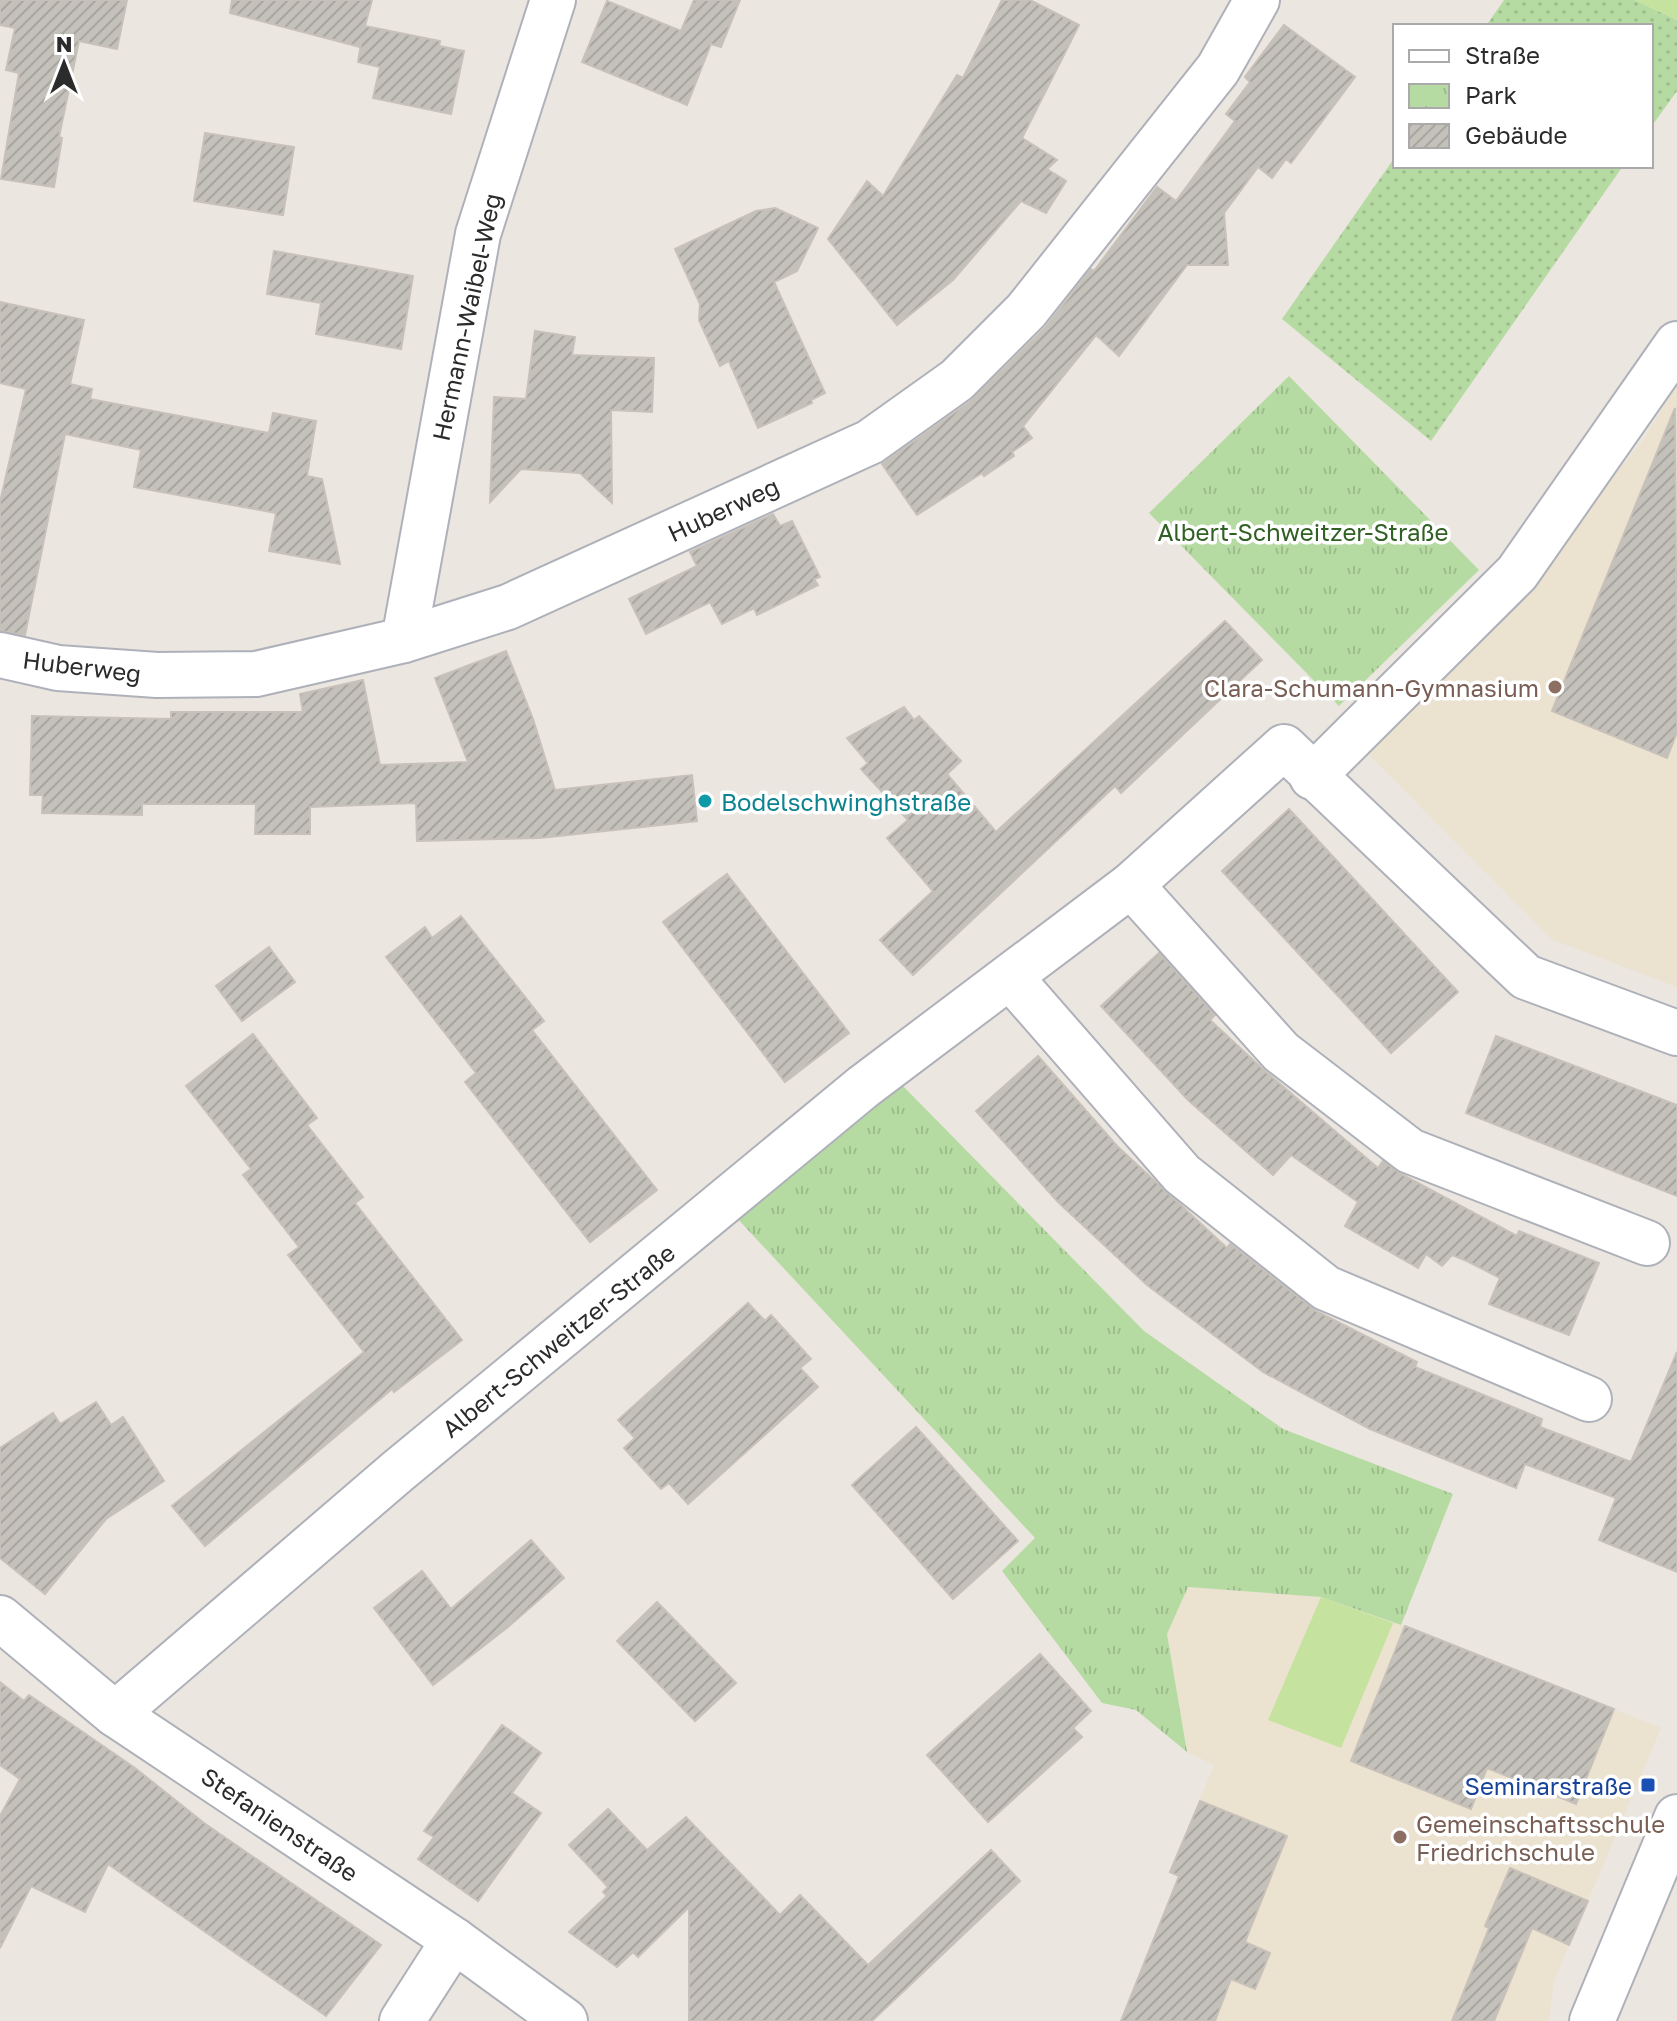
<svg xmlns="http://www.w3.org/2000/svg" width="1677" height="2021" viewBox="0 0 1677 2021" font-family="'Golos Text',sans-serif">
<defs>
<pattern id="grass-dots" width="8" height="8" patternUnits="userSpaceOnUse" patternTransform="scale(2)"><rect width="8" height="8" fill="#b6dba2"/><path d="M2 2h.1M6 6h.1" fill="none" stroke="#9dbc8c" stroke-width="1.8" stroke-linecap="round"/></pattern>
<pattern id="park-tufts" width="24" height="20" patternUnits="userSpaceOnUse" patternTransform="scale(2)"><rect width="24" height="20" fill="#b6dba2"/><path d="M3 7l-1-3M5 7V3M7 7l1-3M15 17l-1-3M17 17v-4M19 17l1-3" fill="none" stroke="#9dbc8c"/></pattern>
<pattern id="building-hatch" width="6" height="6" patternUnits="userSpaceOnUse" patternTransform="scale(2)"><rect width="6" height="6" fill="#c4c0ba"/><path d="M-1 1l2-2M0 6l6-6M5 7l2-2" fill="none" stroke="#a9a5a0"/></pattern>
</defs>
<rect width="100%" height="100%" fill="#ebe6df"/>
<!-- education -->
<g fill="#ebe2d0">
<path d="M1677,384V987L1553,940L1368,754L1369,748L1496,626L1645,437Z"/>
<path d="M1187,1587L1321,1597L1405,1626L1661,1728L1554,1981L1549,2021H1121L1179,1876L1171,1872L1214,1765L1187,1752L1167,1634Z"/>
</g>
<!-- grass -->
<g fill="url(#grass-dots)">
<path d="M1504,0H1635L1677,20V91L1651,127V26H1486Z"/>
<path d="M1395,157V166H1623L1431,441L1282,319Z"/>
</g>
<!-- park -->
<g fill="url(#park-tufts)">
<path d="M1289,376L1479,570L1339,706L1149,513Z"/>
<path d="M898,1081L1144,1331L1283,1429L1453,1494L1401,1625L1321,1597L1188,1587L1167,1634L1187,1752L1136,1710L1102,1703L1002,1571L1035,1538L735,1216Z"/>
</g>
<!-- pitch -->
<g fill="#c6e29f">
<path d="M1635,0H1677V20Z"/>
<path d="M1321,1597L1393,1623L1341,1748L1268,1720Z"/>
</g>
<!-- building -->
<g fill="url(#building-hatch)" stroke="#c7c1b9" stroke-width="2">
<path d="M0,0H127L117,49L79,41L59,137L62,138L54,187L1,179L19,73L6,70L15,28L0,25Z"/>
<path d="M232,0H372L365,26L440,41L439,46L464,51L451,114L373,98L380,67L358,62L362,38L360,47L230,13Z"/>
<path d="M694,0H740L721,47L711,44L687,105L582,62L607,1L681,31Z"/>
<path d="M1002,0H1030L1079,25L1022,138L1057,160L1047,169L1066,181L1046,213L1021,201L953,280L897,325L828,239L867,181L883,196L957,75L963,78Z"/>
<path d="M1284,25L1355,77L1291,163L1286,159L1272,178L1258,167L1224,213L1228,265H1187L1119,356L1096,335L1023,426L1032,438L1012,452L1014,456L984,476L982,473L917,515L882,464L972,400L1044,329L1091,269L1094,271L1157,187L1176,201L1235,121L1226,114L1250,82L1245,77Z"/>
<path d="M205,133L294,147L283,215L194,201Z"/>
<path d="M775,208L818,228L797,271L774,282L825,393L811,400L812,403L758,428L729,361L720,366L699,320L700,304L675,249L756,211Z"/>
<path d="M274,251L413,276L401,349L316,334L321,303L267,294Z"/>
<path d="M0,302L84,320L70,384L92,389L90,399L269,433L273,413L316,421L307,476L322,479L340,564L269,551L276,513L134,487L141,450L65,434L25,635L0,631V502L26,389L0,383Z"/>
<path d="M535,331L575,337L572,355L654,358L652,412L611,410L612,503L580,473L521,469L490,502L494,397L526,399Z"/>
<path d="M1675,408L1677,732L1667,758L1552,711Z"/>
<path d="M773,514L780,526L792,521L820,577L814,579L818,585L757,615L754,608L722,624L710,602L646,634L629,599L697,566L690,552Z"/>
<path d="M1225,621L1262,660L1121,793L1115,786L913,975L880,940L933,891L887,838L908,820L861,769L868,763L847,738L904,707L914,720L919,716L961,761L947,774L996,832Z"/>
<path d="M506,651L533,719L555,790L692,775L697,821L540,838L417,841L416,803L310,807V834H255L256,804H142V815L42,813L43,795H30L32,716L171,719V712H303L300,694L363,680L380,765L468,762L435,678Z"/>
<path d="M1289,809L1458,992L1391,1053L1222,871Z"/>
<path d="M727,874L849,1033L785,1082L663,922Z"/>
<path d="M461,916L544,1021L532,1030L657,1190L590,1242L465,1082L476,1073L386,957L425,927L432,938Z"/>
<path d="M269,947L295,982L242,1021L216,986Z"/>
<path d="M1159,953L1215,1015L1210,1020L1266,1072L1378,1168L1383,1161L1401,1174L1517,1236L1519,1231L1599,1263L1569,1335L1489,1304L1500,1278L1467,1261L1452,1255L1442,1266L1426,1254L1418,1268L1345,1226L1358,1202L1291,1155L1273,1175L1188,1100L1101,1006Z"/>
<path d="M253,1034L317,1118L307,1125L363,1197L355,1203L462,1340L394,1392L392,1389L205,1546L172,1506L364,1352L288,1255L299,1247L243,1175L251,1169L186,1086Z"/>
<path d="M1496,1036L1677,1105V1196L1466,1113Z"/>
<path d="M1038,1056L1117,1146L1227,1248L1230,1244L1316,1311L1417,1362L1415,1367L1542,1419L1540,1427L1631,1462L1677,1352V1572L1599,1540L1616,1498L1525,1464L1516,1488L1370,1429L1263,1372L1147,1285L1058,1202L976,1111Z"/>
<path d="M748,1303L765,1321L771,1315L811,1359L800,1368L818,1387L688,1504L669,1483L661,1489L624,1448L635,1438L618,1420Z"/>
<path d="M96,1402L111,1425L123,1417L164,1481L106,1519L45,1594L0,1558V1448L53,1413L60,1424Z"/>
<path d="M916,1427L1018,1541L953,1599L852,1485Z"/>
<path d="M531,1540L564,1578L508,1627L433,1685L374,1608L422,1571L451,1609Z"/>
<path d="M657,1602L736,1683L695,1721L617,1641Z"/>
<path d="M1405,1626L1614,1709L1576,1804L1487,1768L1471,1809L1351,1761Z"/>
<path d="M1040,1654L1091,1711L1073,1728L1082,1737L988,1822L927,1755Z"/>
<path d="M0,1682L24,1701L29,1695L135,1768L204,1823L381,1945L326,2016L108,1864L85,1912L31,1886L0,1948V1816L20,1779L0,1765Z"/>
<path d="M502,1725L541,1753L512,1793L541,1813L478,1901L418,1859L434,1837L424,1831Z"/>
<path d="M1200,1801L1287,1836L1245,1942L1270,1953L1255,1989L1231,1979L1215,2021H1121L1179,1876L1170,1872Z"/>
<path d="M608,1809L647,1850L686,1817L780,1915L800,1895L868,1965L991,1850L1020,1881L872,2021H689V1907L638,1957L633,1952L617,1967L569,1932L607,1896L603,1892L608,1887L569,1845Z"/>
<path d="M1510,1868L1588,1901L1569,1945L1532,1928L1494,2021H1452L1489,1928L1485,1926Z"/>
</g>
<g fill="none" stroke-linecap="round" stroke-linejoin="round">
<defs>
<g id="minor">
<path d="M404,640L478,234L553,0"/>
<path d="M0,655L58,668L157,675L256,674L404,640L508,607L870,442L957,380L1026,311L1218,69L1257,0"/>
<path d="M1312,777L1517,573L1677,344"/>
<path d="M1131,885L1281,1052L1410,1151L1647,1243"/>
<path d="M1010,977L1182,1174L1326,1288L1589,1399"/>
<path d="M0,1618L115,1714L454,1940L565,2021"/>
<path d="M115,1714L398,1471L863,1087L1131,885L1284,747L1526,977L1677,1033"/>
<path d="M402,2021L454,1940"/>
<path d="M1592,2021L1677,1817"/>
</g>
</defs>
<!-- minor casing -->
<use href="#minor" stroke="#afb1ba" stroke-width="48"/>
<!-- minor -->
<use href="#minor" stroke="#fff" stroke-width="44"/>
</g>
<!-- markers -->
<g fill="#8d6e63" stroke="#fff" stroke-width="3">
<circle cx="1555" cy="687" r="8"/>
<circle cx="1400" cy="1837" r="8"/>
</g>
<circle fill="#0f9aa8" stroke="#fff" stroke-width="3" cx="705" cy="801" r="8"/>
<rect fill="#1a4fb4" stroke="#fff" stroke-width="3" x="1640" y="1777" width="16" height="16" rx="4"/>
<g text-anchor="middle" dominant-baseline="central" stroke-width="7" stroke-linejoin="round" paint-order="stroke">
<!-- street labels -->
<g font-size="24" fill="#2b2b2b" stroke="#fff">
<text transform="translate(466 317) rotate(-78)">Hermann-Waibel-Weg</text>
<text transform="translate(723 509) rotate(-25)">Huberweg</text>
<text transform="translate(82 666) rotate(7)">Huberweg</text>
<text transform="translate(558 1340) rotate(-39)">Albert-Schweitzer-Straße</text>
<text transform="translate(280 1824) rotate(34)">Stefanienstraße</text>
</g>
<!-- park labels -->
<g font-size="24" fill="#306023" stroke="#fff">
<text x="1303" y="531">Albert-Schweitzer-Straße</text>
</g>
<!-- education labels -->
<g font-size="24" fill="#785e54" stroke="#fff" text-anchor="end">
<text x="1539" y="687">Clara-Schumann-Gymnasium</text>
<text x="1416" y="1823" text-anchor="start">Gemeinschaftsschule<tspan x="1416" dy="28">Friedrichschule</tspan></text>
</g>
<!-- culture labels -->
<g font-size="24" fill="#0d838f" stroke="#fff" text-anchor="start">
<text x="721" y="801">Bodelschwinghstraße</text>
</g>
<!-- transit labels -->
<g font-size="24" fill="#164399" stroke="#fff" text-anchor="end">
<text x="1632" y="1785">Seminarstraße</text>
</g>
</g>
<!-- legend -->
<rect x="1393" y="24" width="260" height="144" fill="#ffffff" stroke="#aaaaaa" stroke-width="2"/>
<rect x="1409" y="50" width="40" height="12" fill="#ffffff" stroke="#aaaaaa" stroke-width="2"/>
<text x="1465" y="64" font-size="24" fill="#2b2b2b">Straße</text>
<rect x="1409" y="84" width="40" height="24" fill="url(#park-tufts)" stroke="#aaaaaa" stroke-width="2"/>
<text x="1465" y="104" font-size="24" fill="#2b2b2b">Park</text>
<rect x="1409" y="124" width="40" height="24" fill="url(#building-hatch)" stroke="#aaaaaa" stroke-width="2"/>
<text x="1465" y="144" font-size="24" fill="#2b2b2b">Gebäude</text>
<!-- north arrow -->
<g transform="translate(64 64)" stroke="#ffffff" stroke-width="6" paint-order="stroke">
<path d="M0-6L14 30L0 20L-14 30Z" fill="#2b2b2b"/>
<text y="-12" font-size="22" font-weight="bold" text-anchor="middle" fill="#2b2b2b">N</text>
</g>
</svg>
